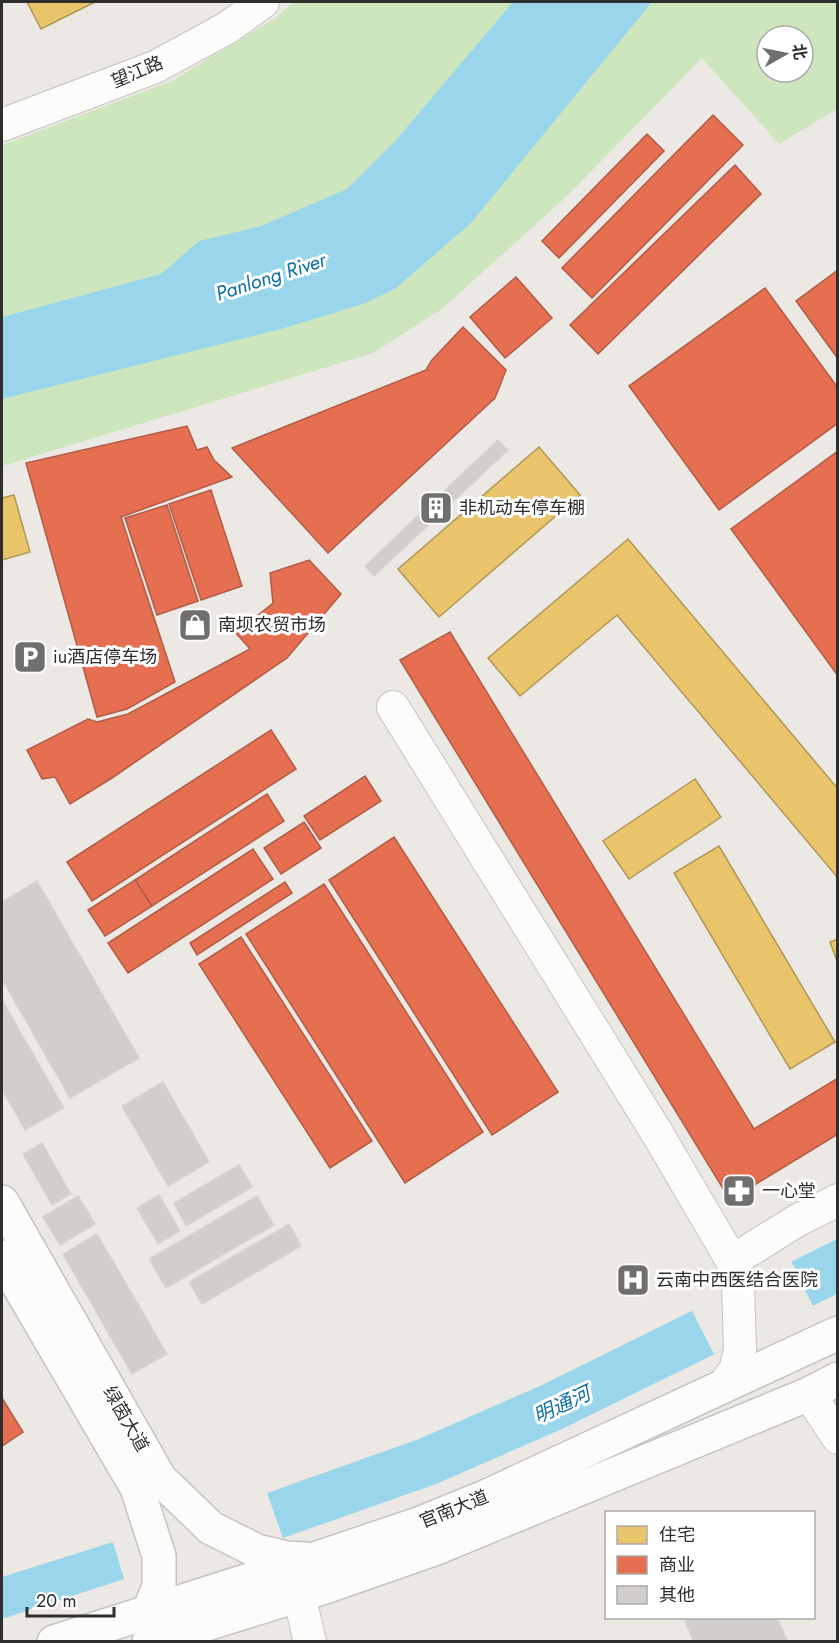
<svg xmlns="http://www.w3.org/2000/svg" width="839" height="1643" viewBox="0 0 839 1643" font-family="Jost,'Noto Sans SC',sans-serif">
<rect width="100%" height="100%" fill="#ece8e4"/>
<!-- green -->
<path fill="#cee6be" fill-rule="evenodd" d="M294,2H837V109L779,144L702,58L568,195L442,309L373,353L2,466V145L172,81L274,19ZM767,36H803V72H767Z"/>
<!-- water -->
<g fill="#99d6ec">
<path d="M513,2H652L471,223L395,289L363,304L281,329L2,399V317L161,274L199,241L261,226L347,189L396,140Z"/>
<path d="M837,1239V1294L562,1429L436,1484L283,1538L267,1493L419,1439L542,1385Z"/>
<path d="M113,1542L124,1579L2,1619V1577Z"/>
</g>
<!-- pier -->
<path fill="#ece8e4" d="M791,1261L813,1306L714,1354L692,1311Z"/>
<!-- homes -->
<g fill="#e9c46a" stroke="#b19758" stroke-width="1.5">
<path d="M27,2H95L41,29Z"/>
<path d="M539,447L580,495L439,617L398,569Z"/>
<path d="M14,495L30,552L2,560V498Z"/>
<path d="M628,539L838,789V878L617,615L520,696L488,658Z"/>
<path d="M695,779L721,817L629,879L603,841Z"/>
<path d="M719,846L835,1042L790,1069L674,873Z"/>
<path d="M838,939V964L830,942Z"/>
</g>
<!-- shops -->
<g fill="#e76f51" stroke="#b05c46" stroke-width="1.5">
<path d="M713,115L743,145L592,298L562,268Z"/>
<path d="M647,134L664,151L559,258L542,241Z"/>
<path d="M735,165L761,194L598,354L570,325Z"/>
<path d="M838,270V359L796,301Z"/>
<path d="M516,277L552,318L505,358L470,317Z"/>
<path d="M765,288L838,388V423L719,510L629,386Z"/>
<path d="M463,327L506,370L495,398L328,553L232,448L426,370L432,360Z"/>
<path d="M187,426L197,450L207,447L214,460L232,477L121,517L175,682L127,709L97,717L26,463Z"/>
<path d="M838,451V676L731,529Z"/>
<path d="M211,490L242,586L201,600L169,504Z"/>
<path d="M167,505L198,601L157,615L125,518Z"/>
<path d="M309,560L341,594L287,658L112,778L70,804L55,777L42,779L27,750L88,719L97,722L128,714L250,649L236,633L273,603L270,573Z"/>
<path d="M450,632L754,1129L838,1078V1134L730,1200L400,660Z"/>
<path d="M271,730L296,769L92,901L67,862Z"/>
<path d="M365,776L381,801L320,840L304,816Z"/>
<path d="M267,794L284,821L152,906L135,880Z"/>
<path d="M304,822L321,848L281,874L264,848Z"/>
<path d="M394,837L558,1092L492,1135L329,880Z"/>
<path d="M253,849L273,879L128,973L108,943Z"/>
<path d="M135,880L152,906L105,936L88,910Z"/>
<path d="M285,882L292,893L197,955L190,943Z"/>
<path d="M324,884L483,1132L405,1183L246,934Z"/>
<path d="M241,937L372,1141L330,1168L199,964Z"/>
<path d="M2,1398L23,1432L2,1446Z"/>
</g>
<!-- building -->
<g fill="#d1cecb" stroke="#d7d4d0" stroke-width="1.5">
<path d="M498,440L508,450L374,576L365,566Z"/>
<path d="M37,881L139,1058L70,1098L2,979V902Z"/>
<path d="M2,1000L64,1108L25,1130L2,1089Z"/>
<path d="M163,1082L209,1162L168,1186L122,1106Z"/>
<path d="M42,1143L71,1194L52,1205L23,1154Z"/>
<path d="M239,1165L252,1187L186,1226L174,1203Z"/>
<path d="M159,1195L180,1231L158,1244L137,1208Z"/>
<path d="M78,1196L95,1224L60,1245L43,1217Z"/>
<path d="M257,1196L274,1225L166,1288L149,1259Z"/>
<path d="M289,1224L301,1246L202,1304L189,1282Z"/>
<path d="M97,1234L167,1354L132,1374L63,1254Z"/>
<path d="M684,1618H777L788,1642H694Z"/>
</g>
<g fill="none" stroke-linecap="round" stroke-linejoin="round">
<defs>
<g id="minor">
<path d="M2,125L155,67L227,28L263,2"/>
<path d="M393,707L657,1133L732,1261"/>
<path d="M723,1387L735,1370L740,1351L738,1282L732,1261L798,1220L838,1200"/>
<path d="M809,1394L838,1438"/>
<path d="M299,1595L310,1642"/>
</g>
<g id="secondary">
<path d="M2,1202L160,1479L211,1528L257,1551L287,1558L305,1559"/>
<path d="M2,1257L137,1488L159,1556V1587L148,1613"/>
<path d="M54,1642L315,1559L421,1523L485,1497L838,1333"/>
<path d="M149,1642L325,1587L434,1549L809,1394L838,1379"/>
</g>
</defs>
<!-- minor casing -->
<use href="#minor" stroke="#c5c4c5" stroke-width="34"/>
<!-- secondary casing -->
<use href="#secondary" stroke="#c5c4c5" stroke-width="36"/>
<!-- minor -->
<use href="#minor" stroke="#fcfcfb" stroke-width="32"/>
<!-- secondary -->
<use href="#secondary" stroke="#fcfcfb" stroke-width="33"/>
</g>
<!-- icons -->
<defs>
<symbol id="building-square" viewBox="-11 -11 22 22"><rect x="-9" y="-9" width="18" height="18" rx="4" fill="#706f6e" stroke="#fff"/><path d="M-4-6H4V6H1V3H-1V6H-4ZM-2.5-4.3h1.7v1.8h-1.7ZM.8-4.3h1.7v1.8H.8ZM-2.5-1h1.7V.8h-1.7ZM.8-1h1.7V.8H.8Z" fill="#fff"/></symbol>
<symbol id="shop-square" viewBox="-11 -11 22 22"><rect x="-9" y="-9" width="18" height="18" rx="4" fill="#706f6e" stroke="#fff"/><path d="M-5-2.5h2.3a2.7 3.5 0 0 1 5.4 0H5L5.5 6h-11ZM-1.5-2.5h3a1.5 2.3 0 0 0-3 0Z" fill="#fff"/></symbol>
<symbol id="parking-square" viewBox="-11 -11 22 22"><rect x="-9" y="-9" width="18" height="18" rx="4" fill="#706f6e" stroke="#fff"/><path d="M-3.5-5.5H1a3.5 3.5 0 0 1 0 7H-1V5.5H-3.5ZM-1-3.4V-.6H.8a1.4 1.4 0 0 0 0-2.8Z" fill="#fff"/></symbol>
<symbol id="pharmacy-square" viewBox="-11 -11 22 22"><rect x="-9" y="-9" width="18" height="18" rx="4" fill="#706f6e" stroke="#fff"/><path d="M-2-6h4v4h4v4h-4v4h-4v-4h-4v-4h4Z" fill="#fff"/></symbol>
<symbol id="hospital-square" viewBox="-11 -11 22 22"><rect x="-9" y="-9" width="18" height="18" rx="4" fill="#706f6e" stroke="#fff"/><path d="M-5-5h3v3.5h4V-5h3V5h-3V1.5h-4V5h-3Z" fill="#fff"/></symbol>
</defs>
<g fill-rule="evenodd">
<use href="#building-square" x="417" y="489" width="38" height="38"/>
<use href="#shop-square" x="176" y="606" width="38" height="38"/>
<use href="#parking-square" x="11" y="638" width="38" height="38"/>
<use href="#pharmacy-square" x="720" y="1172" width="38" height="38"/>
<use href="#hospital-square" x="614" y="1261" width="38" height="38"/>
</g>
<g text-anchor="middle" dominant-baseline="central" stroke-width="6" stroke-linejoin="round" paint-order="stroke">
<!-- street labels -->
<g font-size="18" fill="#2e2e2e" stroke="#fff">
<text transform="translate(137 72) rotate(-23)">望江路</text>
<text transform="translate(126 1419) rotate(60)">绿茵大道</text>
<text transform="translate(454 1509) rotate(-22)">官南大道</text>
</g>
<!-- poi labels -->
<g font-size="18" fill="#2e2e2e" stroke="#fff" text-anchor="start">
<text x="459" y="508">非机动车停车棚</text>
<text x="218" y="625">南坝农贸市场</text>
<text x="53" y="657">iu酒店停车场</text>
<text x="762" y="1191">一心堂</text>
<text x="656" y="1280">云南中西医结合医院</text>
</g>
<!-- water labels -->
<g font-size="20" font-style="italic" fill="#0d6fa3" stroke="#fff">
<text transform="translate(271 277) rotate(-18)">Panlong River</text>
<text transform="translate(562 1405) rotate(-25)">明通河</text>
</g>
</g>
<!-- border -->
<rect width="839" height="1643" fill="none" stroke="#2e2e2e" stroke-width="6"/>
<!-- legend -->
<rect x="605" y="1511" width="210" height="108" fill="#ffffff" stroke="#ababab" stroke-width="1.5"/>
<rect x="617" y="1526" width="30" height="18" fill="#e9c46a" stroke="#ababab" stroke-width="1.5"/>
<text x="659" y="1541" font-size="18" fill="#2e2e2e">住宅</text>
<rect x="617" y="1556" width="30" height="18" fill="#e76f51" stroke="#ababab" stroke-width="1.5"/>
<text x="659" y="1571" font-size="18" fill="#2e2e2e">商业</text>
<rect x="617" y="1586" width="30" height="18" fill="#d1cecb" stroke="#ababab" stroke-width="1.5"/>
<text x="659" y="1601" font-size="18" fill="#2e2e2e">其他</text>
<!-- north arrow -->
<g transform="translate(785 54) rotate(81)"><circle r="28" fill="#ffffff" stroke="#ababab" stroke-width="1.5"/>
<path d="M0-4.5L10 22L0 15L-10 22Z" fill="#706f6e"/>
<text y="-9" font-size="16" font-weight="bold" text-anchor="middle" fill="#2e2e2e">北</text>
</g>
<!-- scale -->
<path d="M27 1607v9h87v-9" fill="none" stroke="#2e2e2e" stroke-width="3"/>
<text x="36" y="1607" font-size="18" fill="#2e2e2e" stroke="#ffffff" stroke-width="4.5" paint-order="stroke">20 m</text>
</svg>
